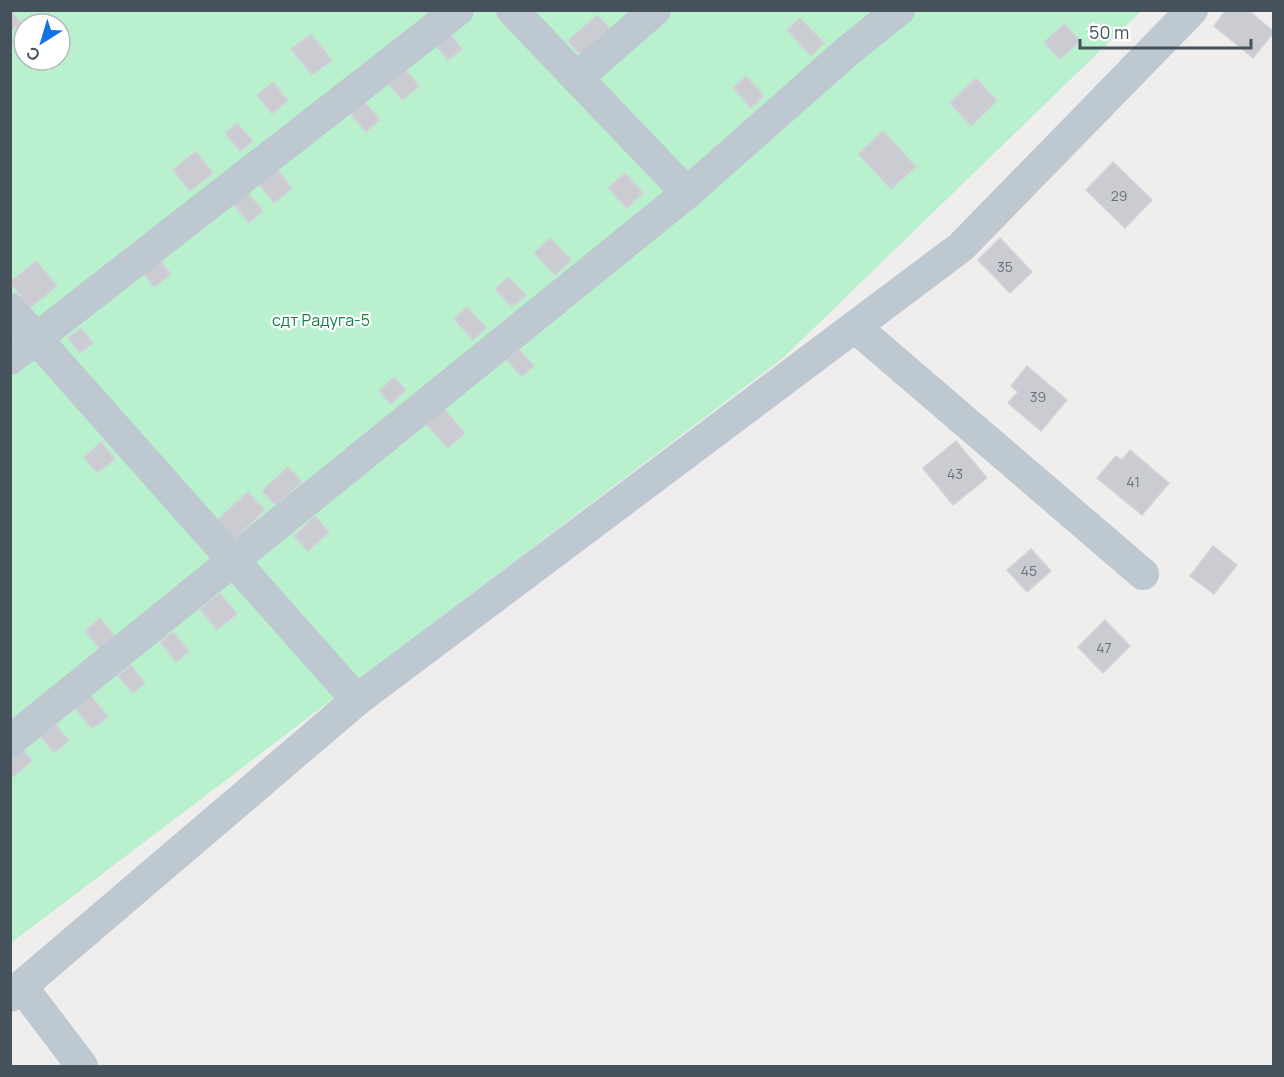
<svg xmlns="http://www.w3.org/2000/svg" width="1284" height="1077" viewBox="0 0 1284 1077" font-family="Manrope,sans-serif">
<rect width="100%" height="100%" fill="#f0eded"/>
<!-- green -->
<path fill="#b9f0cd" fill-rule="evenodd" d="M11,11H1141L783,358L11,943ZM24,24H60V60H24Z"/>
<!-- building -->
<g fill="#caccd2" stroke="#d1d3d9" stroke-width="1.5">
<path d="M10,10L21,23L10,31Z"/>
<path d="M1226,10H1248L1274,32L1253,58L1214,26Z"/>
<path d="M597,15L611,30L583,57L568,41Z"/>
<path d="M800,18L824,43L811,56L787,30Z"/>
<path d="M1064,24L1080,41L1060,59L1044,42Z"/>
<path d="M448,31L462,49L448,60L433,42Z"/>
<path d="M311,34L332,60L312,75L291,49Z"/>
<path d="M402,66L419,86L402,100L385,80Z"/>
<path d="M746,76L764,96L751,108L733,88Z"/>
<path d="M976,78L997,101L971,126L950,103Z"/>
<path d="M273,82L288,101L272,114L257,95Z"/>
<path d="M363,100L380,120L366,132L349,112Z"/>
<path d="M237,123L253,141L240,151L225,133Z"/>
<path d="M883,131L916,167L891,189L858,154Z"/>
<path d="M196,151L213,173L190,191L173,170Z"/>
<path d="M1113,162L1152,200L1125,228L1086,190Z"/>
<path d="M272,163L292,188L274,203L254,178Z"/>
<path d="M625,173L643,193L627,208L608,188Z"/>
<path d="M244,188L263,211L249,223L230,200Z"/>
<path d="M550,238L571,260L555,275L534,253Z"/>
<path d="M1000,238L1032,272L1010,293L978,260Z"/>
<path d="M155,255L171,274L154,287L139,268Z"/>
<path d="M36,261L57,286L30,308L10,282Z"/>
<path d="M508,277L526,295L512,307L495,289Z"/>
<path d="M467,307L486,328L473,340L454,319Z"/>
<path d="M81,328L93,343L80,353L68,338Z"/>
<path d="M519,349L534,366L522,377L507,360Z"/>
<path d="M1027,366L1067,400L1041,431L1008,403L1018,392L1011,386Z"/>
<path d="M394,377L406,390L391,404L379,391Z"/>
<path d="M441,406L465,433L448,448L424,422Z"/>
<path d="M956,441L987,478L953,505L923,468Z"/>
<path d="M101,442L115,459L97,473L84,457Z"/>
<path d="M1130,450L1169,483L1142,515L1097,478L1116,456L1122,460Z"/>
<path d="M288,467L302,482L276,505L262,491Z"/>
<path d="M248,492L265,510L231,542L214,523Z"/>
<path d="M315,516L329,532L308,551L294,536Z"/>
<path d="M1213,546L1237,565L1214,594L1190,576Z"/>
<path d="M1031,549L1051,571L1027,592L1007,570Z"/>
<path d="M220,593L237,614L217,630L200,609Z"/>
<path d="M100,618L115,637L100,649L85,631Z"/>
<path d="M1105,620L1130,646L1103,673L1078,647Z"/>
<path d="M173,632L189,651L176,662L160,642Z"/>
<path d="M131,665L145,683L133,693L118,676Z"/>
<path d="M90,695L108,716L92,729L75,708Z"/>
<path d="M52,720L69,741L54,753L37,732Z"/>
<path d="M19,745L32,761L10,779V752Z"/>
</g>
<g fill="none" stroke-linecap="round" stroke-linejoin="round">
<!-- minor -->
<g stroke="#bdc8d0" stroke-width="32">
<path d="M512,10L577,78L655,10"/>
<path d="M577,78L687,193"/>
<path d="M10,309L357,700"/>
<path d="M855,327L1143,574"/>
<path d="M10,359L458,10"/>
<path d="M10,741L687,193L850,49L899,10"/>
<path d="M22,987L82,1066"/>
<path d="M10,996L357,700L961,247L1192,10"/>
</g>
</g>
<g text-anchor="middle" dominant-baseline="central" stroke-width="4.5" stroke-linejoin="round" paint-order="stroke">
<!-- number labels -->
<g font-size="14" fill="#667079">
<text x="1119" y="195">29</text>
<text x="1005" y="266">35</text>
<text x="1038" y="396">39</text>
<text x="955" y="473">43</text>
<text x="1133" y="481">41</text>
<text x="1029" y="570">45</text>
<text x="1104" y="647">47</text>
</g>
<!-- park labels -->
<g font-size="16" fill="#127f47" stroke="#fff">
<text x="321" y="320">сдт Радуга-5</text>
</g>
</g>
<!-- border -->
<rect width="1284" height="1077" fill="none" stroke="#45515b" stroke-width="24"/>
<!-- north arrow -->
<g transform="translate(42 42) rotate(217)"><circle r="28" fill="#ffffff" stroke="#b5b9bd" stroke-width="1.5"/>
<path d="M0-4.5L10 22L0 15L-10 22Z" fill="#1173e6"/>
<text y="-9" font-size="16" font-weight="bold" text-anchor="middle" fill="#45515b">С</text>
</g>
<!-- scale -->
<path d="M1080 39v9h171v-9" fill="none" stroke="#45515b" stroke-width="3"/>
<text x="1089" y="39" font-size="18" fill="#45515b" stroke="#ffffff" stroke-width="4.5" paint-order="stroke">50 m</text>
</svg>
